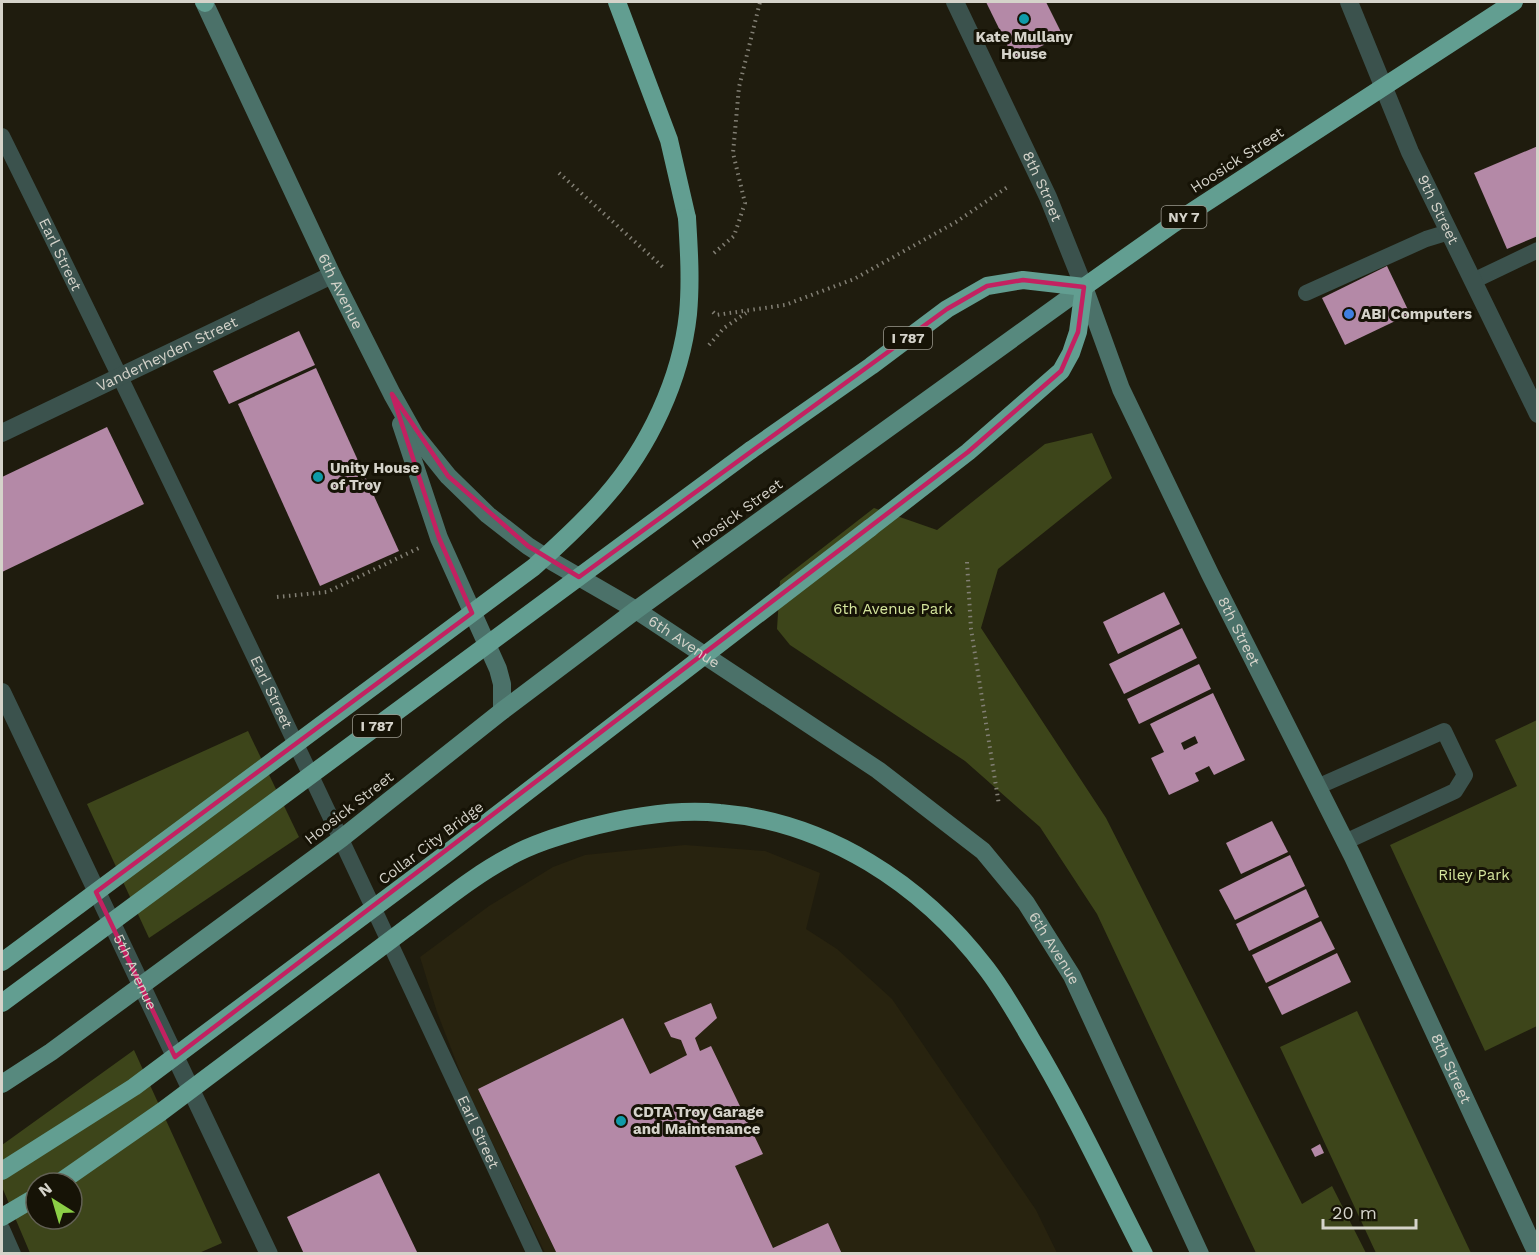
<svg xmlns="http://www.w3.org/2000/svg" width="1539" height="1255" viewBox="0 0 1539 1255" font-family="'Work Sans',sans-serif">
<rect width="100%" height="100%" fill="#1f1c0e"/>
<!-- built -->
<path fill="#28230f" d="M685,845L765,851L820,873L806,929L837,949L892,999L1036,1210L1057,1253H545L467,1090L437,1012L420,957L489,906L553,867L585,855Z"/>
<!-- green -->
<g fill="#3d451a" fill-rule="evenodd">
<path d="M1092,433L1112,478L998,569L981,628L1106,818L1302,1204L1332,1186L1366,1253H1256L1097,914L1040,827L965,761L790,645L777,629L780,581L874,508L937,530L1045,444Z"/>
<path d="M1537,720V1026L1485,1051L1390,845L1517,786L1495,740Z"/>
<path d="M248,731L299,837L149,938L87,804Z"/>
<path d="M1357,1011L1471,1253H1376L1280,1047Z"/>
<path d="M134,1050L222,1243L199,1253H30L2,1187V1145ZM36,1183H72V1219H36Z"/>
</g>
<!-- building -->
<g fill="#b489a7" fill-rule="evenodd">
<path d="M986,2H1046L1063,36L1014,59Z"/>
<path d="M1538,146V236L1507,249L1474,173Z"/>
<path d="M1387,266L1410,314L1345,345L1322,298Z"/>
<path d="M299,331L315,365L229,404L213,371Z"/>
<path d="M316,368L399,551L320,586L238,404Z"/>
<path d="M107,427L144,504L2,572V477Z"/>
<path d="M1164,592L1180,624L1118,654L1103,622Z"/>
<path d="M1182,628L1197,658L1124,694L1109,664Z"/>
<path d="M1199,664L1211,689L1139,724L1127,699Z"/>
<path d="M1213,693L1245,760L1214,775L1209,766L1195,773L1199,781L1169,795L1151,758L1164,752L1150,724ZM1195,736L1198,743L1184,750L1181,743Z"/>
<path d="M1272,821L1288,852L1241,874L1226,843Z"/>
<path d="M1290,855L1305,886L1235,920L1219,890Z"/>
<path d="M1306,889L1319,917L1249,951L1236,924Z"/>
<path d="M1321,921L1335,949L1266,983L1252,955Z"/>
<path d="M1337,953L1351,982L1282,1015L1268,987Z"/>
<path d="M711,1003L717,1018L695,1038L700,1051L711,1046L763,1154L735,1166L773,1248L828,1223L842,1254H557L478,1089L623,1018L650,1074L687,1055L681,1040L671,1037L664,1023Z"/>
<path d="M1320,1144L1324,1153L1315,1157L1311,1149Z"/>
<path d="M379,1173L418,1254H304L287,1217Z"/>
</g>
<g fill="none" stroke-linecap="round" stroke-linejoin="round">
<!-- path -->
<g stroke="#827f74" stroke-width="4" stroke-dasharray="1.5 4.5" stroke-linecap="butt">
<path d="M559,173L665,269"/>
<path d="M714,253L734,236L745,203L733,153L739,87L760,2"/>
<path d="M713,312L716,315L785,305L854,279L956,222L1009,186"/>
<path d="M709,345L724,328L746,313"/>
<path d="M967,562L971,629L999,805"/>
<path d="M277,597L327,592L419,548"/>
</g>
<!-- lane -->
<g stroke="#3b524d" stroke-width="16">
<path id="s1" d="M2,136C185,506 361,879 535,1254"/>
<path d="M1473,281L1538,250"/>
<path d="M1306,293L1426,239L1449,232"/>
<path d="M1317,787L1444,731L1465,775L1455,791L1345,842"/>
<path d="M2,1229L13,1254"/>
</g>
<!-- street -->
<g stroke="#3b524d" stroke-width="18">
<path id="s2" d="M955,2L1048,197L1084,287"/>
<path id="s3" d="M1349,2L1410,152L1538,414"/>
<path id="s4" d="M2,433L332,275"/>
<path id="s5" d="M2,692L269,1254"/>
</g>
<!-- secondary -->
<g stroke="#4b7169" stroke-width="18">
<path id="s6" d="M204,2L332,275L392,394L415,435L448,476L488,515L528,546L553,562L636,610L878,770L983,851L1026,903L1072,976L1200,1254"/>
<path id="s7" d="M1084,287L1121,389L1210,574L1353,857L1537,1254"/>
<path d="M401,424L439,538L498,669L502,684V711"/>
</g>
<!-- primary -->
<path stroke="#57897e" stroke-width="18" d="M2,1084L51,1052L342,838L502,711L636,610L1084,287"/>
<!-- highway -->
<g stroke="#629e91" stroke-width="18">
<path d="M204,2L205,3"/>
<path d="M617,2L669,140L687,218"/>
<path d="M1084,287L1173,224L1514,2"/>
<path d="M751,450L871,366L947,309L987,286L1023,280L1084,287"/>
<path d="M870,528L968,452L1061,371L1071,353L1078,332L1084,287"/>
<path d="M408,927C441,903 473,876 509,857C532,844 559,836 583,829C627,817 674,808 720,813C827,822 922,884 986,968C1003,990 1017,1015 1031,1039C1073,1109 1107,1182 1144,1254"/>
<path d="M2,1217L36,1197"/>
</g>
<!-- highway-bridge -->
<g stroke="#629e91" stroke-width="18">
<path d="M2,962L534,567C559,544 584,522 606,496C649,447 681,379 688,314C691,282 689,250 687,218"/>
<path d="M2,1003L751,450"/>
<path d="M2,1171L134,1087L446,854L870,528"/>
<path d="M59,1183L161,1112L408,927"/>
</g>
</g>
<!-- marked area -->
<path fill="none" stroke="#c32161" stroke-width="4.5" stroke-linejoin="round" d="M1023,280L1084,287L1078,332L1061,371L968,452L175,1057L96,892L472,613L439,538L392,394L448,476L528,546L579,577L947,309L987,286Z"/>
<!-- markers -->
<g fill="#0f9aa8" stroke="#161306" stroke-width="2">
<circle cx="1024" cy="19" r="6"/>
<circle cx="318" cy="477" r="6"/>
<circle cx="621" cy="1121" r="6"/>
</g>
<circle fill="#3f7fe0" stroke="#161306" stroke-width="2" cx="1349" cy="314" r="6"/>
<g text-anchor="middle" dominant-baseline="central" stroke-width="6" stroke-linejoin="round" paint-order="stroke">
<!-- shield labels -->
<g fill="#161306" stroke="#9c998f" stroke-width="1.5">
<rect x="1161.5" y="206" width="45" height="22" rx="4.5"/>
<rect x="884" y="327" width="48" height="22" rx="4.5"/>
<rect x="353" y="715" width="48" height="22" rx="4.5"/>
</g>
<g font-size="14" font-weight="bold" fill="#d5d3ca">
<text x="1184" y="217">NY 7</text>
<text x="908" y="338">I 787</text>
<text x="377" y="726">I 787</text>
</g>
<!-- poi labels -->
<g font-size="15" font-weight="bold" fill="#d5d3ca" stroke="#161306" text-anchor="start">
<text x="1024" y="37" text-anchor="middle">Kate Mullany<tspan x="1024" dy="17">House</tspan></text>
<text x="1361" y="314">ABI Computers</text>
<text x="330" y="468">Unity House<tspan x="330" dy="17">of Troy</tspan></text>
<text x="633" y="1112">CDTA Troy Garage<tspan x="633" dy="17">and Maintenance</tspan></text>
</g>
<!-- street labels -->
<g font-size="15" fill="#d5d3ca" stroke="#161306">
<text transform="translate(1237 160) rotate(-33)">Hoosick Street</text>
<text stroke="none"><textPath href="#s2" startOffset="204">8th Street</textPath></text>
<text stroke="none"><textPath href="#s3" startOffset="226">9th Street</textPath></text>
<text stroke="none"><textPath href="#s1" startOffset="132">Earl Street</textPath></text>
<text stroke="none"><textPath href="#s6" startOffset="320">6th Avenue</textPath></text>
<text stroke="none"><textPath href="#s4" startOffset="183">Vanderheyden Street</textPath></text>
<text transform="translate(737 514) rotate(-36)">Hoosick Street</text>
<text stroke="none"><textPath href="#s7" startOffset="378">8th Street</textPath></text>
<text stroke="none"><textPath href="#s6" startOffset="824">6th Avenue</textPath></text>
<text stroke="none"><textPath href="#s1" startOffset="618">Earl Street</textPath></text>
<text transform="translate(349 808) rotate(-38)">Hoosick Street</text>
<text transform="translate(431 843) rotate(-37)">Collar City Bridge</text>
<text stroke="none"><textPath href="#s6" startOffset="1310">6th Avenue</textPath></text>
<text stroke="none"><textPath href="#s5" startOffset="310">5th Avenue</textPath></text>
<text stroke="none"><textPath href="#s7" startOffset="864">8th Street</textPath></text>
<text stroke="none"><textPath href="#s1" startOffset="1104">Earl Street</textPath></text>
</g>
<!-- park labels -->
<g font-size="15" fill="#d5e69d" stroke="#161306">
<text x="893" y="609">6th Avenue Park</text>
<text x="1474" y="875">Riley Park</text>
</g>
</g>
<!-- border -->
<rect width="1539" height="1255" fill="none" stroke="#d5d3ca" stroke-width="6"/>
<!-- north arrow -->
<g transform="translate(54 1201) rotate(323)"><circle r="28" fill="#161306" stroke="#626054" stroke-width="1.5"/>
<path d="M0-4.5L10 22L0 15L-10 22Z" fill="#8bce46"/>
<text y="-9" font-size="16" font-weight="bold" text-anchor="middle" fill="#d5d3ca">N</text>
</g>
<!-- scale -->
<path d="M1323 1219v9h93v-9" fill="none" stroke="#d5d3ca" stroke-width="3"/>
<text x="1332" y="1219" font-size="18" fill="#d5d3ca" stroke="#161306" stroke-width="4.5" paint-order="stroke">20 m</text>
</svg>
